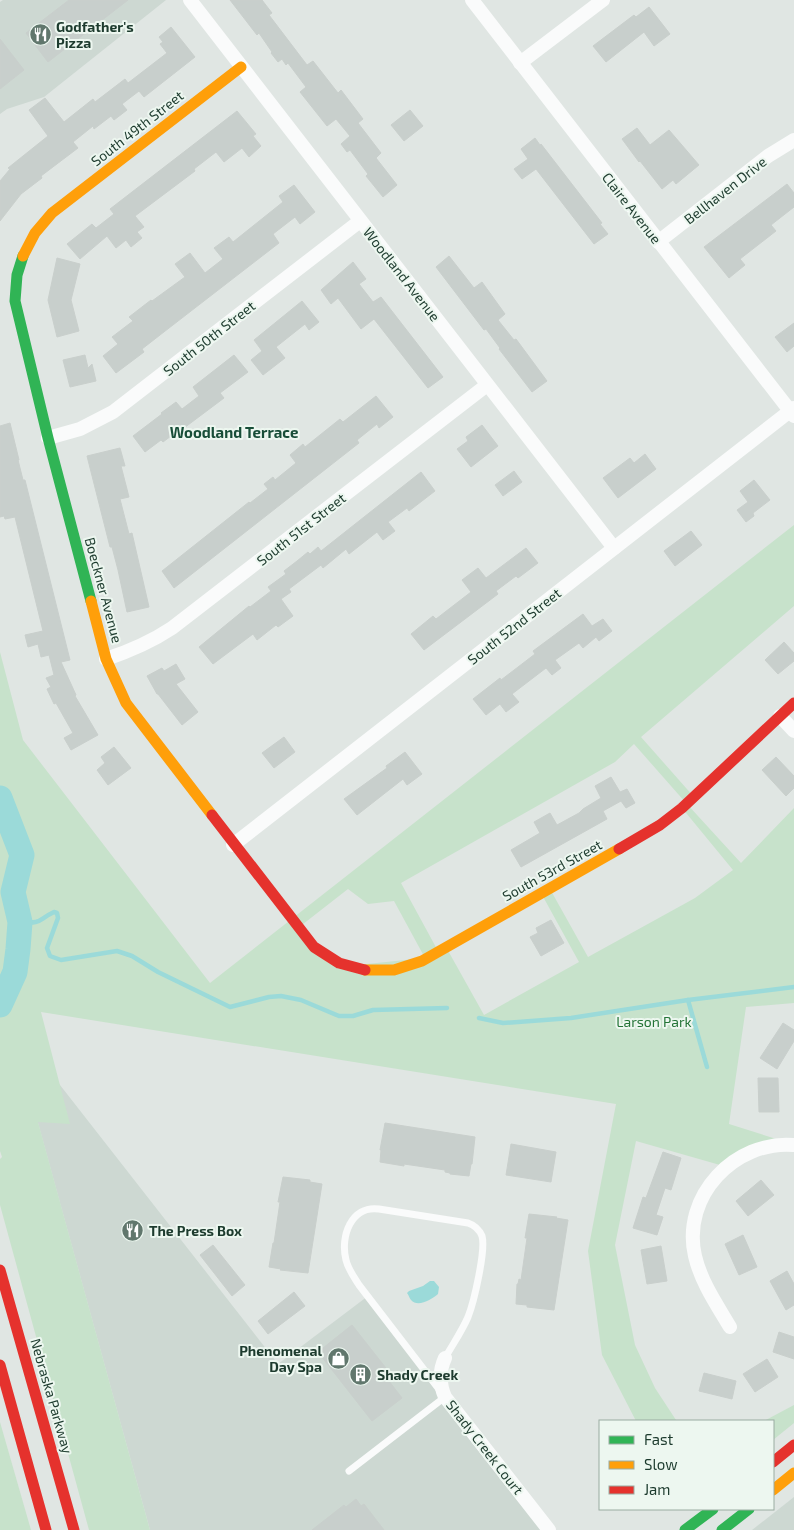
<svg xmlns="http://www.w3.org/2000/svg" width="794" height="1530" viewBox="0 0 794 1530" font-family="'Exo 2',sans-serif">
<rect width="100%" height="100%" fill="#e0e6e3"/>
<!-- built -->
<g fill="#cdd8d2">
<path d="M3,0H166L44,97L7,109L0,114V2Z"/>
<path d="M10,1021L278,1364L368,1296L549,1530H150Z"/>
<path d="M794,1497V1530H752Z"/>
</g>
<!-- green -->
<g fill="#c7e2cb" fill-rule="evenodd">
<path d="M794,525V606L641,737L694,797L687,804L741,863L794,808V1003L746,1007L729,1124L792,1144L727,1167L636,1141L615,1245L635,1345L655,1388L676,1420L685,1421H636L602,1355L588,1251L616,1104L41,1012L70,1124L38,1122L150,1530H89L0,1205V1159L2,1157L0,1151V652L23,740L210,983ZM634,744L686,803L682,808L733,870L695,898L588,957L550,889L541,893L579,962L484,1015L446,947L438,951L401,883L615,762ZM348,889L368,904L394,901L425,958L347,966L298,928Z"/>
<path d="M794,1405V1423L773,1440V1421H764Z"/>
<path d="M0,1422L31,1530H0Z"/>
</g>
<!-- water -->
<path fill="#9bdad9" d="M430,1281H434L439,1287L438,1294C432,1299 418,1308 411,1300C409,1298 409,1295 407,1293L409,1291L423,1286Z"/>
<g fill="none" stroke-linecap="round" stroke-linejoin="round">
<!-- stream -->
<g stroke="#9bdad9" stroke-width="4.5">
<path d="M20,922C43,924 37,920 54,912L57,913L58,918L47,948L50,956L61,960L117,951L132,956L158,972L230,1007L269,997L281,996L301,1000L339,1016H353L373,1010L447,1008"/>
<path d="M688,1000L707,1067"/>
<path d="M479,1018L503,1023L571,1018L688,1000L794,987"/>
</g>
<!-- river -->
<path stroke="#9bdad9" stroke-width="25" d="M0,798L22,855L13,892L20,922L18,949L15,972L0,1005"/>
</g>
<!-- building -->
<g fill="#c8cfcc" stroke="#c9cfcc">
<path d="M69,0H128L48,62L26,33Z"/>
<path d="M230,0H262L272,13L269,15L307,65L313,61L338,93L341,90L363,119L358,123L381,153L376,158L397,185L383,197L366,176L368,174L350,150L347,152L341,144L350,136L336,119L327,126L300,92L306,87L288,63L286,65L282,59L278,62L271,53L272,52L259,33L257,35Z"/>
<path d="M649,7L670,34L654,46L644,32L606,62L593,46L634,15L636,17Z"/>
<path d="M171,27L195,57L144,97L139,91L122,104L127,110L114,120L111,116L94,129L93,126L73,142L78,148L41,176L42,178L21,194L0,221V181L10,169L8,168L48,136L29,110L45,98L64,122L93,99L95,102L125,79L128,83L167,53L160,44L163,42L159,37Z"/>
<path d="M0,39L24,70L0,89Z"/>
<path d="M410,110L423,126L404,141L391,125Z"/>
<path d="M237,111L256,134L253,136L261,146L249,157L242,148L224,162L216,152L194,169L195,171L135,216L144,227L137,232L142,238L131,247L126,240L116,248L107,236L80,259L67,244L92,224L96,228L114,214L110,209Z"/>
<path d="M637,128L650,145L669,130L699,165L676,184L673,180L662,189L640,161L639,162L622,139Z"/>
<path d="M535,138L540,145L541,144L602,223L600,224L608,234L594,244L536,169L522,179L514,169L528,159L521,149Z"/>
<path d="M787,184L794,193V207L771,225L776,231L740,259L745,265L729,278L704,247Z"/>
<path d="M294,185L315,212L300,224L295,217L273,234L279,243L160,335L142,349L144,352L116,373L103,356L118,344L112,337L133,321L129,317L151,300L152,301L185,277L175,264L190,253L205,273L223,259L214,248L229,237L233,242L283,202L279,196Z"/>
<path d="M449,256L474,288L482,282L505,314L498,320L514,340L516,339L547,381L532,392L499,349L500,348L486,329L484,330L436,267Z"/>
<path d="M57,258L80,264L71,300L79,331L57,337L48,300Z"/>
<path d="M353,262L366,279L359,284L373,302L381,297L443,377L428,388L374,319L361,329L338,298L331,304L321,290Z"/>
<path d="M302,301L319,322L309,330L305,324L276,347L285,358L263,375L251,360L262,351L254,340Z"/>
<path d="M794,323V346L787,352L775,337Z"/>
<path d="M85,355L88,368L92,364L96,381L70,387L63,360Z"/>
<path d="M234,355L248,372L220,393L224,398L176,434L175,433L163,442L161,440L145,452L133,436L162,414L161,413L176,402L182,409L199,396L193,387Z"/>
<path d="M376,396L393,417L379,428L377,424L357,440L359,443L174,588L162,571L249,502L250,503L268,489L264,484L273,477L275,480L296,463L290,455L303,444L305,447L340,419L343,422Z"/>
<path d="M10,423L19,460H18L23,480H25L70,660L61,662L76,695L75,696L98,735L71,750L64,738L73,733L56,703L54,704L47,689L51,687L46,678L54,675L49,655L41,657L38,644L28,647L25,635L43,631L15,517L5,519L4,516L0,517V426Z"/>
<path d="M482,425L498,446L471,467L457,449L468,441L466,437Z"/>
<path d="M120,448L125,466H121L129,497L120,499L129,534L132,533L149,607L127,612L118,570L112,547H110L87,456Z"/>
<path d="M645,454L656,469L618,498L603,478L630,458L634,463Z"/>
<path d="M514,471L522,482L503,496L495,485Z"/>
<path d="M421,472L435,491L409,511L407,508L388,522L395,531L383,540L377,532L349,554L346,549L323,568L321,565L289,589L291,592L281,599L293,616L278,627L276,625L257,640L253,634L213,664L199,647L249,606L250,607L271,591L268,587L286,574L284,571L297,561L308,552L310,554L318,547L321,551Z"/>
<path d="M754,480L770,500L753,513L754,516L746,522L737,510L748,502L740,491Z"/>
<path d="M691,531L702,545L675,566L664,551Z"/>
<path d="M526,548L538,563L518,578L516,576L496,591L498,594L424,650L411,634L433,616L436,619L471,592L462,580L478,568L486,578Z"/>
<path d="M583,614L592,626L603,619L612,631L599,641L596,637L583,648L579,643L555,660L561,668L552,675L546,668L512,694L519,702L506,712L500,704L486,715L473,699L500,678L501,680L535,654L533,651Z"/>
<path d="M784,642L794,653V661L778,674L765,660Z"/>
<path d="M176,664L185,679L176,684L198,712L182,725L158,694H157L147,676L162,668L164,671Z"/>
<path d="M284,737L295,752L274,768L262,753Z"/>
<path d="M114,747L131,768L108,785L97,770L105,763L101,757Z"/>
<path d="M405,752L422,774L407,785L403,779L357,815L344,799L387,768L386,766Z"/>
<path d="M776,757L794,776V788L786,796L762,770Z"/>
<path d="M611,777L620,792L627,789L635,803L626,808L621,801L603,811L607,819L521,867L511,850L540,833L534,822L550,813L557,825L579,813L583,809L601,798L595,786Z"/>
<path d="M551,920L564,943L541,956L530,937L538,933L536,928Z"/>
<path d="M783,1023L794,1030V1041L777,1069L760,1058Z"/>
<path d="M758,1078H778L779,1112H759Z"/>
<path d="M385,1123L475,1137L472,1164H471L469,1176L450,1174V1173L445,1172V1170L404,1164V1166L380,1162L381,1150H380Z"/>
<path d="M511,1144L556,1152L551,1182L506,1175Z"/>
<path d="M663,1152L681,1158L671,1190L665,1188L656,1215L663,1217L657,1235L633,1228L643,1197L646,1198Z"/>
<path d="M283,1177L310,1180V1182L322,1184L308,1273L280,1270L281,1269L269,1267L273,1243H274L280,1202H278Z"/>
<path d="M761,1180L774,1195L748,1216L736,1201Z"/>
<path d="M529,1214L557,1217L556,1218L568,1220L554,1310L527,1307V1305L516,1304L517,1284H518L519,1279L521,1280L527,1238H525Z"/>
<path d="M743,1235L757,1267L739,1275L725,1244Z"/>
<path d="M213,1245L245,1285L232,1296L200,1255Z"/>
<path d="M661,1246L667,1281L647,1284L641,1250Z"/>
<path d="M787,1271L794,1284V1305L786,1310L770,1281Z"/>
<path d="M294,1292L305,1306L268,1334L258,1321Z"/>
<path d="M352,1325L389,1372L385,1376L402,1398L372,1421L318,1352Z"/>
<path d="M779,1332L794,1337V1359L773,1352Z"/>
<path d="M767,1359L778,1377L755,1392L743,1374Z"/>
<path d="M704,1373L736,1381L732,1399L699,1391Z"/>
<path d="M356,1499L361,1506L364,1504L384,1530H312L344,1505L346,1507Z"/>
</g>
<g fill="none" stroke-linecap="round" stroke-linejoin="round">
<!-- lane -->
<path stroke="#fafbfb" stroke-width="7" d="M349,1471L445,1397L359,1285C354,1277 348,1269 346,1260C340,1237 351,1205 379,1209L468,1223C474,1225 479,1229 482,1236C486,1250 474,1302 468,1317C462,1331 453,1344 445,1358"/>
<!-- street -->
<g stroke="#fafbfb" stroke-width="14">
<path d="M190,0L614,548"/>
<path d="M472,0L794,416"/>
<path d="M520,63L603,0"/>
<path d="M658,242L768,156L794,140"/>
<path d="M48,438L80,429L113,412L360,221"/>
<path d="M106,659C130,651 151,642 172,628L487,385"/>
<path d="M780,716L794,731"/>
<path d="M233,845L794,408"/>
<path d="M730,1327C717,1305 701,1282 695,1256C681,1196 735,1140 794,1145"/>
<path d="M445,1358C439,1371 439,1383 445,1397L549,1530"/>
</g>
<!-- fast -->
<g stroke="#30b455" stroke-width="11">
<path d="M23,256L17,275L15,301L48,438L91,601"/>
<path d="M685,1530L713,1509"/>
<path d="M722,1530L749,1509"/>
</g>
<!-- slow -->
<g stroke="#ff9f0a" stroke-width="11">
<path d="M23,256L35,233L52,213L241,67"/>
<path d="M91,601L106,659L126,703L212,815"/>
<path d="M365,970H394L422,961L619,849"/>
<path d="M773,1490L794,1473"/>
</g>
<!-- jam -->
<g stroke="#e5322d" stroke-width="11">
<path d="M212,815L314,947L339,963L365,970"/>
<path d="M619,849L660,825L682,808L794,703"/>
<path d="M0,1270L74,1530"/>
<path d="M0,1365L46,1530"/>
<path d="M773,1462L794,1445"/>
</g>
</g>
<!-- icons -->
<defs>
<symbol id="restaurant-disc" viewBox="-11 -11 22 22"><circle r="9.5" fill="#61776d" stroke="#edf7f0"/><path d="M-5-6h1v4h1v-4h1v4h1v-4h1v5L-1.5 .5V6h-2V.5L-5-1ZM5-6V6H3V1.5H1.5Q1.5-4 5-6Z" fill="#fff"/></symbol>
<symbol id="shop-disc" viewBox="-11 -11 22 22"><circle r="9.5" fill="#61776d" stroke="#edf7f0"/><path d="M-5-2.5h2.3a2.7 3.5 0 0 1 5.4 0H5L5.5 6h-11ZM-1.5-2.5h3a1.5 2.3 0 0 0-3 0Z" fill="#fff"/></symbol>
<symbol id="building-disc" viewBox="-11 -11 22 22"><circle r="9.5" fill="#61776d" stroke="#edf7f0"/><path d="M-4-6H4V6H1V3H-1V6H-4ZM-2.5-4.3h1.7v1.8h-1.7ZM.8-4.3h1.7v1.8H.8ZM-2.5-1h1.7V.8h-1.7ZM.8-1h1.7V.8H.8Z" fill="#fff"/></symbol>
</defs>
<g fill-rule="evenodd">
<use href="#restaurant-disc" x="28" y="22" width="25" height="25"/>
<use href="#restaurant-disc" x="120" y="1218" width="25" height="25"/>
<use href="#shop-disc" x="326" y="1346" width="25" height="25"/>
<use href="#building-disc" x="348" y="1362" width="25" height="25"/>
</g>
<g text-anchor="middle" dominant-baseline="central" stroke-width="4" stroke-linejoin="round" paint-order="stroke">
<!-- poi labels -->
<g font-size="14" font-weight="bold" fill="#1d3b2e" stroke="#edf7f0" text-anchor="start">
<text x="56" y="26">Godfather's<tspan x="56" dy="16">Pizza</tspan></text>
<text x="149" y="1230">The Press Box</text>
<text x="322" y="1350" text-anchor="end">Phenomenal<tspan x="322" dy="16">Day Spa</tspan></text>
<text x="377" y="1374">Shady Creek</text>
</g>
<!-- street labels -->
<g font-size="14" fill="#1d3b2e" stroke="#edf7f0">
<text transform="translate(137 128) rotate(-38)">South 49th Street</text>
<text transform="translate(725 190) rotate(-38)">Bellhaven Drive</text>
<text transform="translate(632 208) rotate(52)">Claire Avenue</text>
<text transform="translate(402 274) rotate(52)">Woodland Avenue</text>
<text transform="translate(209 338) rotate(-38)">South 50th Street</text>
<text transform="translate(301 529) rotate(-38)">South 51st Street</text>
<text transform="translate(104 590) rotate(75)">Boeckner Avenue</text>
<text transform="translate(514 626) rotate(-38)">South 52nd Street</text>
<text transform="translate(552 870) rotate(-29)">South 53rd Street</text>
<text transform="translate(52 1396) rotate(74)">Nebraska Parkway</text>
<text transform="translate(485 1447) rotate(52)">Shady Creek Court</text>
</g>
<!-- park labels -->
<g font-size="14" fill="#247437" stroke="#edf7f0">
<text x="654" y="1021">Larson Park</text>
</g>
<!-- neighbourhood labels -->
<g font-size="15" font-weight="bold" fill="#184e38" stroke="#edf7f0">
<text x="234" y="432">Woodland Terrace</text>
</g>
</g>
<!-- legend -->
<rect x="599" y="1420" width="175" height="90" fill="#edf7f0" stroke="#9aaca2"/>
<rect x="609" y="1436" width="25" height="8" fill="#30b455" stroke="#9aaca2"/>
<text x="644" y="1445" font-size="15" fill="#1d3b2e">Fast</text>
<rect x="609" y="1461" width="25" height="8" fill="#ff9f0a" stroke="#9aaca2"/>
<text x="644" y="1470" font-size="15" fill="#1d3b2e">Slow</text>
<rect x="609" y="1486" width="25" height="8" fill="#e5322d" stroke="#9aaca2"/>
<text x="644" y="1495" font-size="15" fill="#1d3b2e">Jam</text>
</svg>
